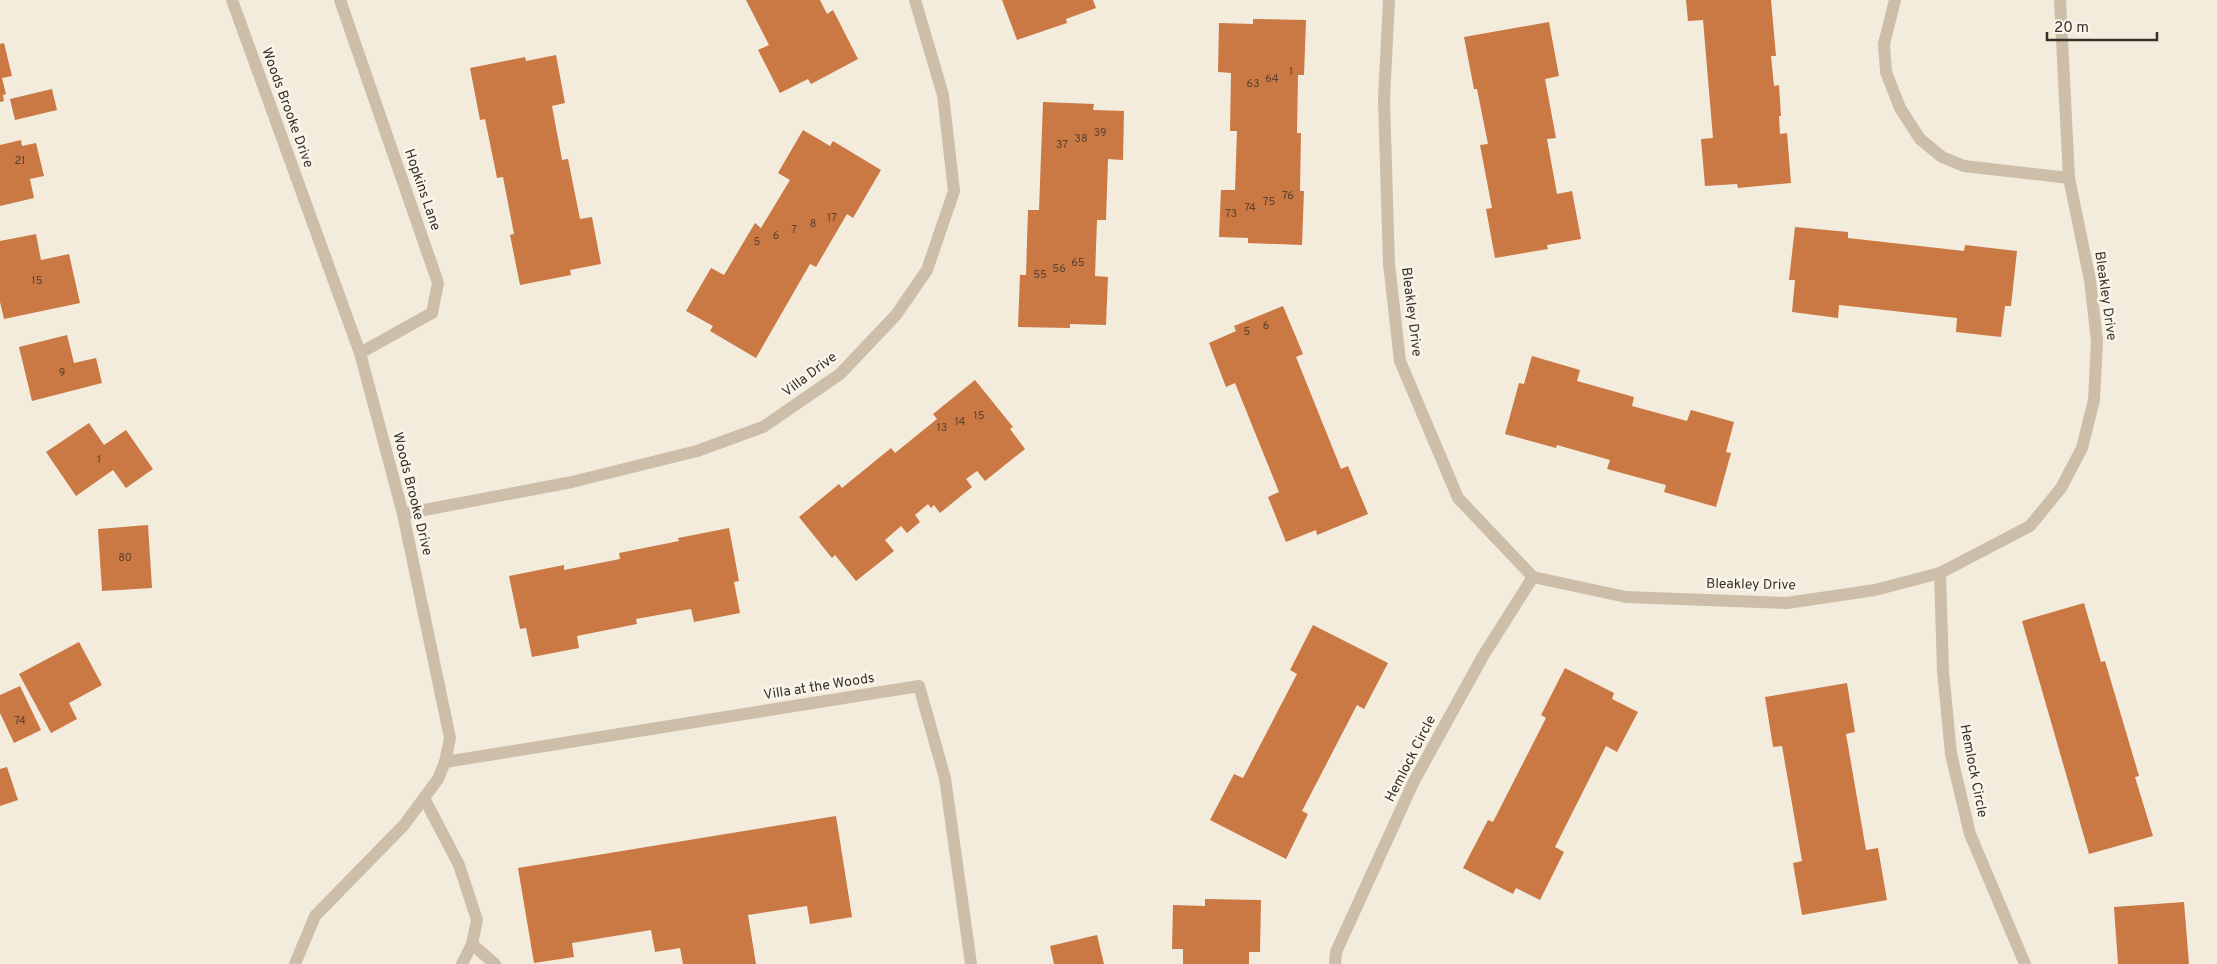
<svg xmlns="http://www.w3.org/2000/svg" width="2217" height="964" viewBox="0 0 2217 964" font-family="Overpass,sans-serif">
<rect width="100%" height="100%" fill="#f3ecdd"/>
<!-- building -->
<g fill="#ca7844">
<path d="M746,0H820L827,14L833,10L858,59L811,84L808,79L780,93L758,50L769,45Z"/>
<path d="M1002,0H1093L1096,8L1066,19L1067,23L1017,40Z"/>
<path d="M1686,0H1771L1776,56H1771L1774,86L1779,85L1781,116H1779L1780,134L1787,133L1791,183L1738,188L1737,184L1705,186L1701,139L1713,138L1703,20L1688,21Z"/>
<path d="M1253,19L1306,20L1304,75H1298L1297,133H1301L1300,191H1304L1302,245L1248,243V238L1219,237L1221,190H1235L1237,131H1230L1231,73L1218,72L1219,23L1253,24Z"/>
<path d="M1549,22L1559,76L1545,79L1556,138L1547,139L1557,194L1572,191L1581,239L1547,245L1548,249L1495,258L1486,209L1492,208L1480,145L1488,144L1477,89H1474L1464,37Z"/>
<path d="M4,43L12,76L2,78L6,94L3,95L4,101L0,102V44Z"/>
<path d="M556,55L565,103L552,106L562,160L568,159L580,219L592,217L601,264L570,270L571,275L520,285L510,235L514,234L503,177L497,178L485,119L480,120L470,68L525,57L526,61Z"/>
<path d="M52,89L57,110L15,120L10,99Z"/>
<path d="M1043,102L1094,104L1093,110L1124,111L1123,160L1108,159L1106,220H1097L1095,276L1108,277L1106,325L1070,324V328L1018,327L1020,275H1026L1028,210H1039Z"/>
<path d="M803,130L830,146L833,141L881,170L853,218L847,214L816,267L810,264L756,358L710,331L713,326L686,311L711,268L724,275L755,223L761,228L790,180L778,173Z"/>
<path d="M21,140L22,146L36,143L44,176L30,179L34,198L0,206V145Z"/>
<path d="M1795,227L1848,232V238L1964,251L1965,245L2017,251L2011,306H2005L2001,337L1956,332L1957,318L1839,305L1838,318L1792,312L1795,280H1789Z"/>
<path d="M36,234L41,260L69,254L80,303L4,319L0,302V241Z"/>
<path d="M1283,306L1303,354L1296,357L1341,469L1348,466L1368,514L1317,535L1316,530L1286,542L1268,497L1279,492L1235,383L1226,387L1209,343L1236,331L1234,326Z"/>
<path d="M67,335L74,363L96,358L102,383L32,401L19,347Z"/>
<path d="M1532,356L1580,370L1577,381L1634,397L1632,406L1687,421L1691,410L1734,422L1726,452L1731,453L1716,507L1664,492L1666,485L1607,469L1610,460L1557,445L1556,448L1505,434L1519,383L1524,384Z"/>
<path d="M975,380L1013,427L1010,429L1025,449L985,481L977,471L966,479L972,487L940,513L934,505L931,508L928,504L915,515L920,522L907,533L901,526L885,540L894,551L856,581L835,555L832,558L799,517L839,484L842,488L891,448L895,453L937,419L933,414Z"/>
<path d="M89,423L104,445L126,430L153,469L126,488L113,470L76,496L46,452Z"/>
<path d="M148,525L152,588L102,591L98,529Z"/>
<path d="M729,528L739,581L734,582L740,613L694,622L691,609L636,619L637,624L577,636L579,648L532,657L526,628L520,629L509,576L564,565V570L620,559L619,553L679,541L678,538Z"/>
<path d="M2084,603L2101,662L2105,661L2139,776L2135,777L2153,836L2089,854L2022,621Z"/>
<path d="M1313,625L1388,663L1364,709L1357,705L1302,811L1308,814L1286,859L1210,820L1234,774L1243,778L1297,674L1290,670Z"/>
<path d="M79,642L102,685L69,703L77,719L51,733L19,674Z"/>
<path d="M1565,668L1614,693L1612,699L1638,712L1617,752L1606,746L1555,847L1564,852L1540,900L1516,888L1513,894L1463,868L1488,820L1493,822L1546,718L1541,715Z"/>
<path d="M1847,683L1855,732L1846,734L1866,850L1878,848L1887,900L1802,915L1793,863L1802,861L1782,746L1773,747L1765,697Z"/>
<path d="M20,686L41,730L14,743L0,713V695Z"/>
<path d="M7,767L18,800L0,806V769Z"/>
<path d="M836,816L852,917L810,924L807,906L748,915L756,964H683L680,948L655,952L651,930L572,943L574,957L534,963L518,868Z"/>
<path d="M1205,899L1261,900L1260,952H1249V964H1183V949H1172L1173,905L1205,906Z"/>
<path d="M2184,902L2189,964H2118L2114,907Z"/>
<path d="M1097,935L1104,964H1054L1050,946Z"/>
</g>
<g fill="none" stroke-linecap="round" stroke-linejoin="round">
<!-- lane -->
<g stroke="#ccbea8" stroke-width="12">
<path d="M424,798L459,865L477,920L472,944L462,964"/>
<path d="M472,944L495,964"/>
</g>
<!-- street -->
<g stroke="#ccbea8" stroke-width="12">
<path d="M232,0L360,353L403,514L450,738L445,762L438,779L404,825L315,916L295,964"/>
<path d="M340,0L438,283L432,313L360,353"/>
<path d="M1389,0L1384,99L1389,264L1400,361L1458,498L1533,577L1626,597L1787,603L1875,590L1940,573L2030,526L2061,488L2082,448L2094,400L2097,341L2090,280L2069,178L2060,0"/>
<path d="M1895,0L1884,44L1886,72L1900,108L1920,139L1942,157L1964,166L2069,178"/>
<path d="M403,514L572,482L697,451L763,427L840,374L896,315L927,270L954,191L943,95L915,0"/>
<path d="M1940,573L1943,671L1951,754L1970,834L2025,964"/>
<path d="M445,762L919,686L945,778L971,964"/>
<path d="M1335,964L1336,952L1414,781L1483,656L1533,577"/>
</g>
</g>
<g text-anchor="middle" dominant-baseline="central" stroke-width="5" stroke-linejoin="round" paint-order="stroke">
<!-- number labels -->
<g font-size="11" fill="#5c4230">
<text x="1291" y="72">1</text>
<text x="1272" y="79">64</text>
<text x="1253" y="84">63</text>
<text x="1100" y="133">39</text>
<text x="1081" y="139">38</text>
<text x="1062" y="145">37</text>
<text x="20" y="161">21</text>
<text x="1288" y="196">76</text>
<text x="1269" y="202">75</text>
<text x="1250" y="208">74</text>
<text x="1231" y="214">73</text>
<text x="832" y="218">17</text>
<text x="813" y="224">8</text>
<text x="794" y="230">7</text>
<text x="776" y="236">6</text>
<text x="757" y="242">5</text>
<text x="1078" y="263">65</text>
<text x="1059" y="269">56</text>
<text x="1040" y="275">55</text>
<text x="37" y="281">15</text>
<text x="1266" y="326">6</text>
<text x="1247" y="332">5</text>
<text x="62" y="373">9</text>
<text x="979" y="416">15</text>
<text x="960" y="422">14</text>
<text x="942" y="428">13</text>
<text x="99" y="460">1</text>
<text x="125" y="558">80</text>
<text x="20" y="721">74</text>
</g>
<!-- street labels -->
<g font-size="14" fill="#383029" stroke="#faf5ea">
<text transform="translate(287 108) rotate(70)">Woods Brooke Drive</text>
<text transform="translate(422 190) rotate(71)">Hopkins Lane</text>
<text transform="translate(2105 296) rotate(82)">Bleakley Drive</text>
<text transform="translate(1411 312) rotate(83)">Bleakley Drive</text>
<text transform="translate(810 375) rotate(-37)">Villa Drive</text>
<text transform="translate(412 494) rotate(76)">Woods Brooke Drive</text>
<text transform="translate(1751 585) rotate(1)">Bleakley Drive</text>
<text transform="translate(819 687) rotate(-9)">Villa at the Woods</text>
<text transform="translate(1411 759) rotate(-63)">Hemlock Circle</text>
<text transform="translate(1973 771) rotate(79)">Hemlock Circle</text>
</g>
</g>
<!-- scale -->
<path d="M2047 32v8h110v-8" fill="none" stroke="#383029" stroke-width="2.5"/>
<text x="2054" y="32" font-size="15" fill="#383029" stroke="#faf5ea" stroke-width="4" paint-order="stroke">20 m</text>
</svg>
